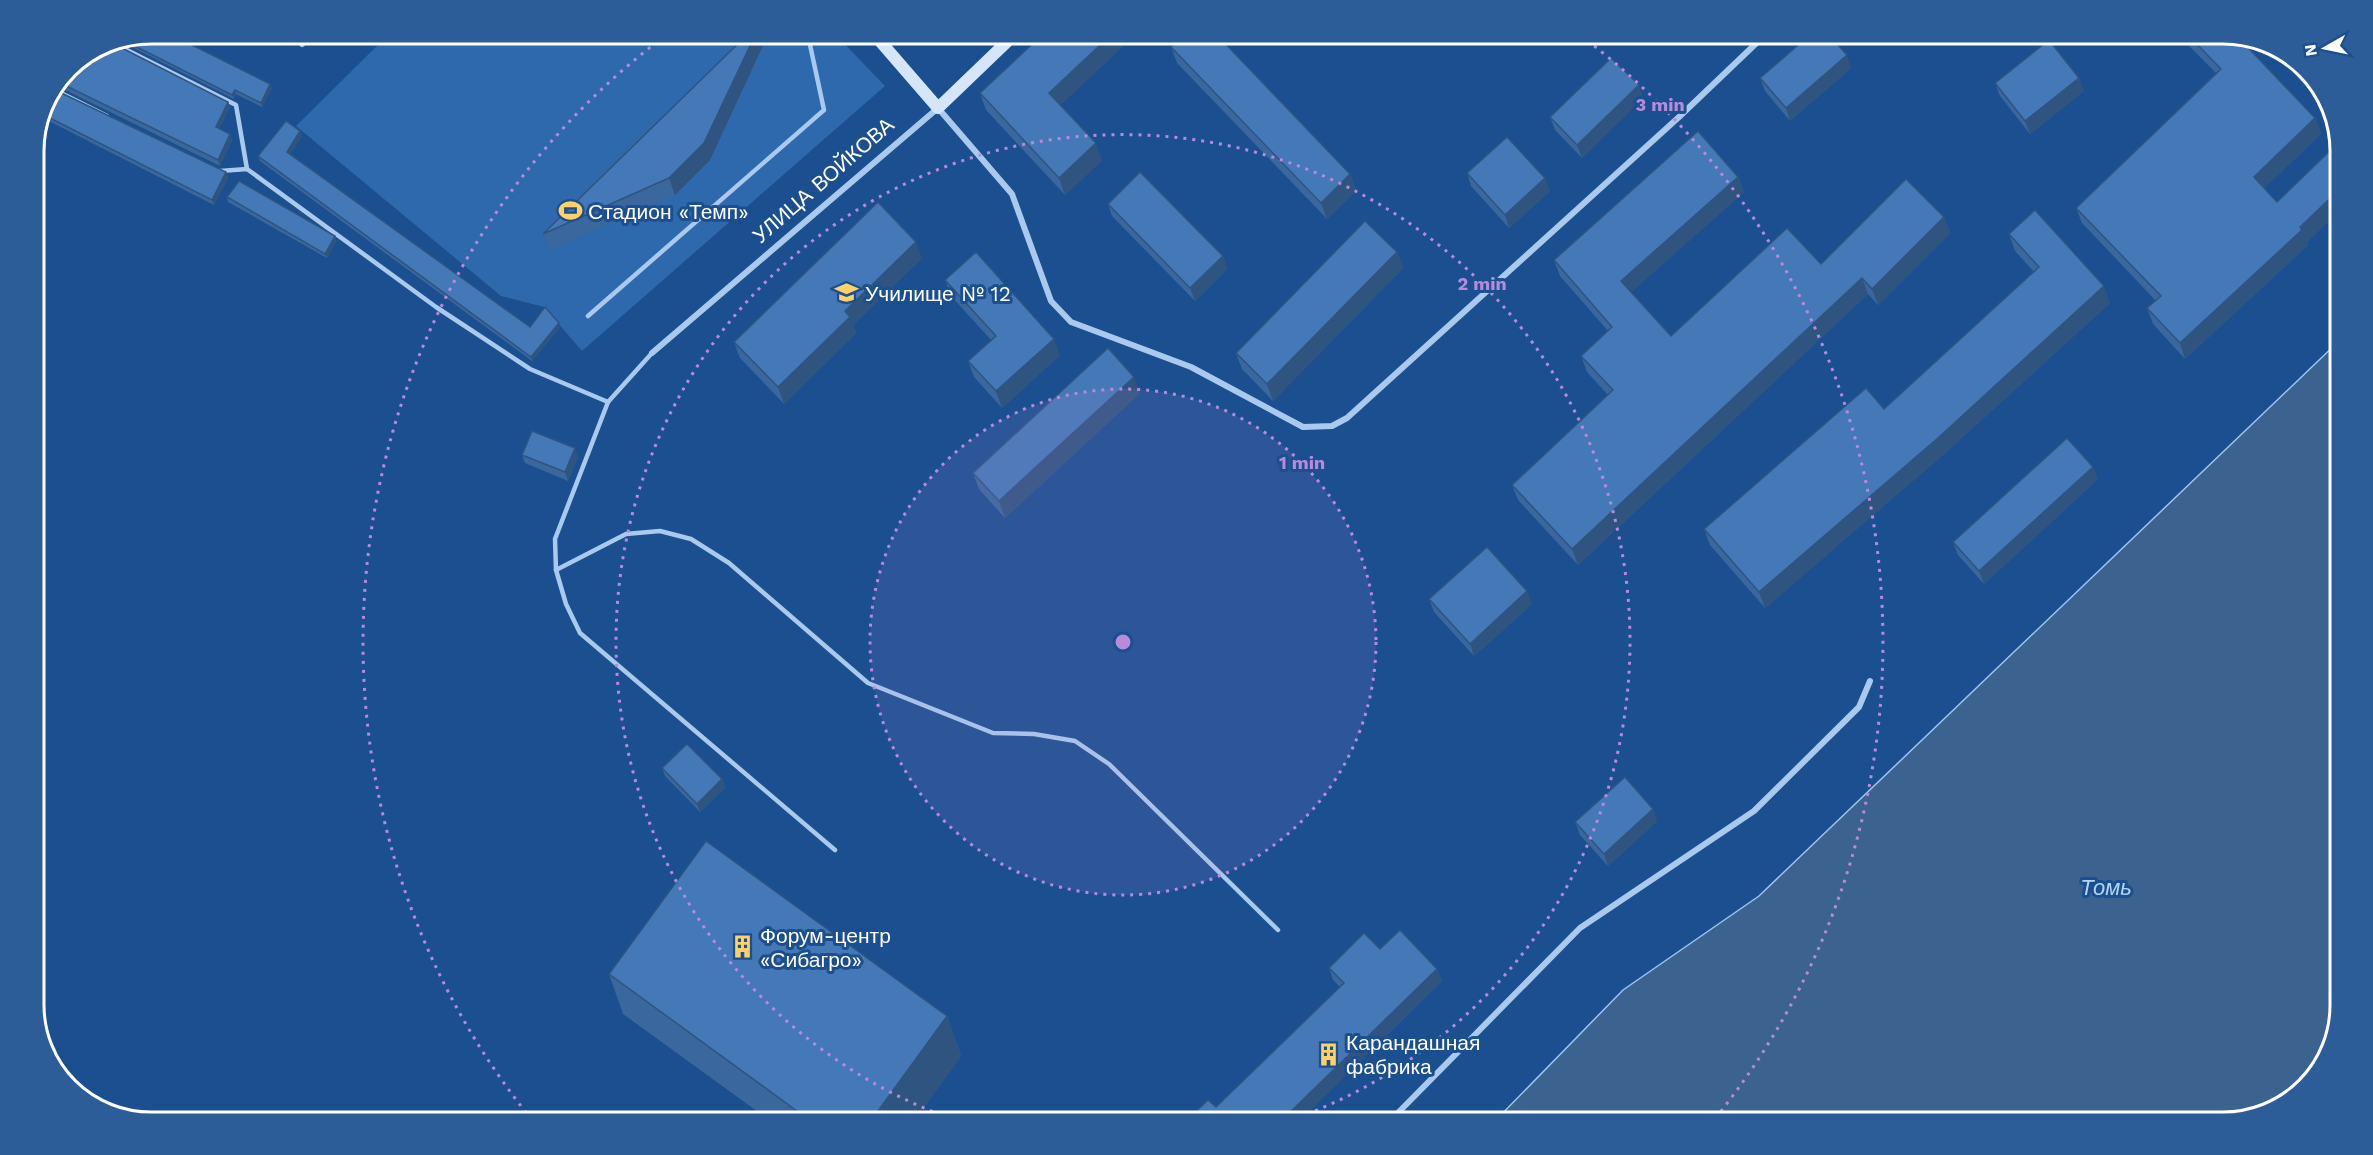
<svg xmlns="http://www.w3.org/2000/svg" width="2373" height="1155" viewBox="0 0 2373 1155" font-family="'Work Sans',sans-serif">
<rect width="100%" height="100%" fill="#1b4f8f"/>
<!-- green -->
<path fill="#2e69ad" d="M390,33H834L885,86L582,351L544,307L501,296L296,126Z"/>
<!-- water -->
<path fill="#3c6290" stroke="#9cc4f0" stroke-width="1.5" d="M2340,340V1005L2328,1056L2288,1102L2223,1122H1494L1623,990L1759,896Z"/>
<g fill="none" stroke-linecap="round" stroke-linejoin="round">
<!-- lane -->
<g stroke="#a9c9ee" stroke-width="4.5">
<path d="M109,41L236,105L247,169"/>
<path d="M53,89L107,116"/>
<path d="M220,171L247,169L436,307L530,369L608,402"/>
<path d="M588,316L824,110L809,40L816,33"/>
<path d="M652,353L608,402L555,539L556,570L566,604L580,633L835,850"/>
<path d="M556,570L626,534L660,531L691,539L729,563L868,683L993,733L1034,734L1075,741L1109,764L1278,930"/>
</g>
<!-- street -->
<g stroke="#a9c9ee" stroke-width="6">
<path d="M302,44L314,33"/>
<path d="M652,353L938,108L1012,194L1051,301L1071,322L1191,367L1303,427L1332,426L1347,418L1679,117L1767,33"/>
<path d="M1389,1122L1580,928L1754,811L1859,707L1870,681"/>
</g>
<!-- secondary -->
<path stroke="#d6e6fa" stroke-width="12" d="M873,33L938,108L1016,33"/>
</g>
<!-- wall -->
<g fill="#3a679d">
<path d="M150,33L272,88L262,107L236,94L234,99L120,41L119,39Z"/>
<path d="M1044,33H1137L1060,105L1102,160L1065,195L986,110L980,93Z"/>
<path d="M2176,33H2223L2238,37L2315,118L2321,134L2264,188L2277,202L2340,143V210L2307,242L2308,245L2185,359L2153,324L2147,308L2156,301L2082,223L2076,208L2216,73Z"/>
<path d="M767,37L710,160L675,195L549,250L543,234Z"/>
<path d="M1171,47L1350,174L1356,191L1327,219L1177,63Z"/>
<path d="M110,53L228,102L230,107L219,129L232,140L220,166L55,85L68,67Z"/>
<path d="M1851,68L1790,121L1765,91L1760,78Z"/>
<path d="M2079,78L2084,91L2030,134L2000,96L1995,83Z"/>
<path d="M1643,98L1582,158L1555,130L1550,117Z"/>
<path d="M42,105L226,172L228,178L214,205L39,116Z"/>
<path d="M300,131L302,136L290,154L530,327H560L532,361L260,161L258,156Z"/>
<path d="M1467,173L1550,191L1509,228L1471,186Z"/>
<path d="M1738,177L1744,192L1631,292L1671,336L1821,264L1944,217L1950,233L1878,305L1868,294L1578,565L1518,500L1512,485L1608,395L1587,372L1581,356L1608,331L1560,276L1554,260Z"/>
<path d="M227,197L335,236L336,241L327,258L228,202Z"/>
<path d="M1108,204L1223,256L1227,269L1195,301L1112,216Z"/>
<path d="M2009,234L2110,303L1944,454L1765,608L1710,545L1704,529L1884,409L2034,272L2015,251Z"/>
<path d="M1397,252L1403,268L1273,401L1242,369L1236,353Z"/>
<path d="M922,258L853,325L856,333L784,404L740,358L734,342Z"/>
<path d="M945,280L1060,355L1002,408L974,377L968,361L991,340L951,296Z"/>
<path d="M1140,393L1005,518L979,489L973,473Z"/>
<path d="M522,455L578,457L568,481L525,463Z"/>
<path d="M2098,479L1984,584L1958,555L1953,542Z"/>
<path d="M1429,599L1532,604L1474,656L1434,612Z"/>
<path d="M662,768L722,779L725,788L700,812L665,776Z"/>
<path d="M1657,821L1608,866L1580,835L1575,822Z"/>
<path d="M1380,949L1437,969L1442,981L1298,1122H1185L1216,1107L1340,987L1333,980L1329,968Z"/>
<path d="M609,974L947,1016L961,1056L913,1122H772L623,1014Z"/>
</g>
<!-- shaded-wall -->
<g fill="#305480">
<path d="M756,33H766L767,37L710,160L675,195L669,178Z"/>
<path d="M1113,33H1137L1055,110L1049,93Z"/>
<path d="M1847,55L1851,68L1790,121L1786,108Z"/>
<path d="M2079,78L2084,91L2030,134L2025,121Z"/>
<path d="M270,84L272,88L262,107L261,103Z"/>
<path d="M1639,85L1643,98L1582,158L1577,145Z"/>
<path d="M235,90L236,94L234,99L232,95Z"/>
<path d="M228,102L230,107L218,132L216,127Z"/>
<path d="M2315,118L2321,134L2260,192L2254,177Z"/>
<path d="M300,131L302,136L289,157L287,152Z"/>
<path d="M230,134L232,140L220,166L218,160Z"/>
<path d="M1096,143L1102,160L1065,195L1059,178Z"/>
<path d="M226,172L228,178L214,205L212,200Z"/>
<path d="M1350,174L1356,191L1327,219L1321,203Z"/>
<path d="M1738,177L1744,192L1626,297L1621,281Z"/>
<path d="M1545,178L1550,191L1509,228L1505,215Z"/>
<path d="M2340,189V210L2307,242L2308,245L2185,359L2180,343Z"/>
<path d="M1944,217L1950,233L1878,305L1872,289Z"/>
<path d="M335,236L336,241L327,258L325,254Z"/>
<path d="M916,242L922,258L853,325L856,333L784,404L778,387L845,311Z"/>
<path d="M1397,252L1403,268L1273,401L1267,384Z"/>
<path d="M1223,256L1227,269L1195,301L1190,288Z"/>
<path d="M1862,278L1868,294L1578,565L1572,549Z"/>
<path d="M2104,286L2110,303L1944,454L1765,608L1759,592Z"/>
<path d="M559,323L560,327L532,361L531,357Z"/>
<path d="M1054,339L1060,355L1002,408L996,391Z"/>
<path d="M1134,377L1140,393L1005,518L999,501Z"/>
<path d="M575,448L578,457L568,481L565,472Z"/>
<path d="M2093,467L2098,479L1984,584L1979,571Z"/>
<path d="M1527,591L1532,604L1474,656L1470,644Z"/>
<path d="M722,779L725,788L700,812L697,804Z"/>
<path d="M1653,809L1657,821L1608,866L1604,854Z"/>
<path d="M1437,969L1442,981L1298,1122H1280Z"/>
<path d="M947,1016L961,1056L913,1122H870Z"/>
</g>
<!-- building -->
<g fill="#4478b7" stroke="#305480" stroke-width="1.5">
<path d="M150,33H168L270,84L261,103L235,90L232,95L121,39Z"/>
<path d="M749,33H756L704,143L669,178L543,234Z"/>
<path d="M1044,33H1113L1049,93L1096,143L1059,178L980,93Z"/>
<path d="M1185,33H1215L1350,174L1321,203L1171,47Z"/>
<path d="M1812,33H1827L1847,55L1786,108L1760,78Z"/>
<path d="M2186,33H2223L2237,36L2315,118L2254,177L2277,202L2339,142L2340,189L2300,227L2302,230L2180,343L2147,308L2161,296L2076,208L2221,69Z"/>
<path d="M2049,40L2079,78L2025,121L1995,83Z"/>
<path d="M114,44L228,102L216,127L230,134L218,160L58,82L68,67L98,47L110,53Z"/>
<path d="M1611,58L1639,85L1577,145L1550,117Z"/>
<path d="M53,89L226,172L212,200L40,113L42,105Z"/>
<path d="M286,121L300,131L287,152L530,327L545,307L559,323L531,357L258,156Z"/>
<path d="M1698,131L1738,177L1621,281L1671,336L1787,228L1821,264L1906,179L1944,217L1872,289L1862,278L1572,549L1512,485L1613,390L1581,356L1612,327L1554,260Z"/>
<path d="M1507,137L1545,178L1505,215L1467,173Z"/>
<path d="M1140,172L1223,256L1190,288L1108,204Z"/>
<path d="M239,181L335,236L325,254L227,197Z"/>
<path d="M878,202L916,242L845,311L850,317L778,387L734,342Z"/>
<path d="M2035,210L2104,286L1938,438L1759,592L1704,529L1866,388L1884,409L2039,267L2009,234Z"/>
<path d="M1365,221L1397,252L1267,384L1236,353Z"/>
<path d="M976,252L1054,339L996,391L968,361L996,336L945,280Z"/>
<path d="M1108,348L1134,377L999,501L973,473Z"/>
<path d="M532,431L575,448L565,472L522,455Z"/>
<path d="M2067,438L2093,467L1979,571L1953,542Z"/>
<path d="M1487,547L1527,591L1470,644L1429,599Z"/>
<path d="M687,744L722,779L697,804L662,768Z"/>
<path d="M1625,777L1653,809L1604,854L1575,822Z"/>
<path d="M706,841L947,1016L870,1122H812L609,974Z"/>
<path d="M1400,930L1437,969L1280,1122H1185L1208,1100L1216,1107L1344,983L1329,968L1364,933L1380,949Z"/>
</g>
<!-- distance rings -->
<circle cx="1123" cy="642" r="253" fill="#b68bdc" fill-opacity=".12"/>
<g fill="none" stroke="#b68bdc" stroke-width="3" stroke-dasharray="3 6">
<circle cx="1123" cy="642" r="253"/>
<path d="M958 1121A507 507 0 1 1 1288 1121"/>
<path d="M532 1120A760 760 0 0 1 666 35M1580 35A760 760 0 0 1 1714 1120"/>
</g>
<!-- icons -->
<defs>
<symbol id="stadium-bare" viewBox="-9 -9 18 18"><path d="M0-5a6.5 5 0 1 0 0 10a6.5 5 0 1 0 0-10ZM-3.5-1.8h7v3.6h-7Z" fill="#ffd166" stroke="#1b4f8f" stroke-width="2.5" paint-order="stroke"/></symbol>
<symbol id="university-bare" viewBox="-9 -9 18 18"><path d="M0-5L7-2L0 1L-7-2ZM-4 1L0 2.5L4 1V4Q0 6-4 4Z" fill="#ffd166" stroke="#1b4f8f" stroke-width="2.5" paint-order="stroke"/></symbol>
<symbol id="building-bare" viewBox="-9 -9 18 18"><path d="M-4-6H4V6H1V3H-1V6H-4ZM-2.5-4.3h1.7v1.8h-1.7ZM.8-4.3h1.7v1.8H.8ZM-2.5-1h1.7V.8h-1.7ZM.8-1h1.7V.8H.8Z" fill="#ffd166" stroke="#1b4f8f" stroke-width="2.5" paint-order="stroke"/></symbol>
</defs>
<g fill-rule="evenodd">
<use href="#stadium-bare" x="554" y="194" width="33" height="33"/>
<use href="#university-bare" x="830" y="276" width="33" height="33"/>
<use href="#building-bare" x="726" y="930" width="33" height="33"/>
<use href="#building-bare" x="1312" y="1038" width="33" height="33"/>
</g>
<g text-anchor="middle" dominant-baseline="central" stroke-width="6" stroke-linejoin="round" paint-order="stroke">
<!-- street labels -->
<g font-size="21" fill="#fff" stroke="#1b4f8f">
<text transform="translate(823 180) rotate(-41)">УЛИЦА ВОЙКОВА</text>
</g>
<!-- poi labels -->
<g font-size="21" fill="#fff" stroke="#1b4f8f" text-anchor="start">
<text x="588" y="211">Стадион «Темп»</text>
<text x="865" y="293">Училище № 12</text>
<text x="760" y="935">Форум-центр<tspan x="760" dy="24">«Сибагро»</tspan></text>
<text x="1346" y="1042">Карандашная<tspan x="1346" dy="24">фабрика</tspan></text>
</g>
<!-- water labels -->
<g font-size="22" font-style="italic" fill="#b5d3f5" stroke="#1b4f8f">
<text x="2106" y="887">Томь</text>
</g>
</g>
<!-- crop -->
<path d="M0 0H2373V1155H0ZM151 44H2223A107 107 0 0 1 2330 151V1005A107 107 0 0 1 2223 1112H151A107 107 0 0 1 44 1005V151A107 107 0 0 1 151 44Z" fill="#2d5d98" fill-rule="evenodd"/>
<path fill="none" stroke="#fff" stroke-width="3" d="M151 44H2223A107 107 0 0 1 2330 151V1005A107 107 0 0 1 2223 1112H151A107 107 0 0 1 44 1005V151A107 107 0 0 1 151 44Z"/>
<circle cx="1123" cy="642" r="9" fill="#b68bdc" stroke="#1b4f8f" stroke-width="3"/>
<g font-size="18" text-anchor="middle" font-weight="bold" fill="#b68bdc" stroke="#1b4f8f" stroke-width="6" stroke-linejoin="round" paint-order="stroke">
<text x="1660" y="111">3 min</text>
<text x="1482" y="290">2 min</text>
<text x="1302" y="469">1 min</text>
</g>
<!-- north arrow -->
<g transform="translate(2325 48) rotate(261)" stroke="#1b4f8f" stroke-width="4.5" paint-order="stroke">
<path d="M0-4.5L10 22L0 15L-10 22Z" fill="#ffffff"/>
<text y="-9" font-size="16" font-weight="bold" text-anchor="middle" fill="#ffffff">N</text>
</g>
</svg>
